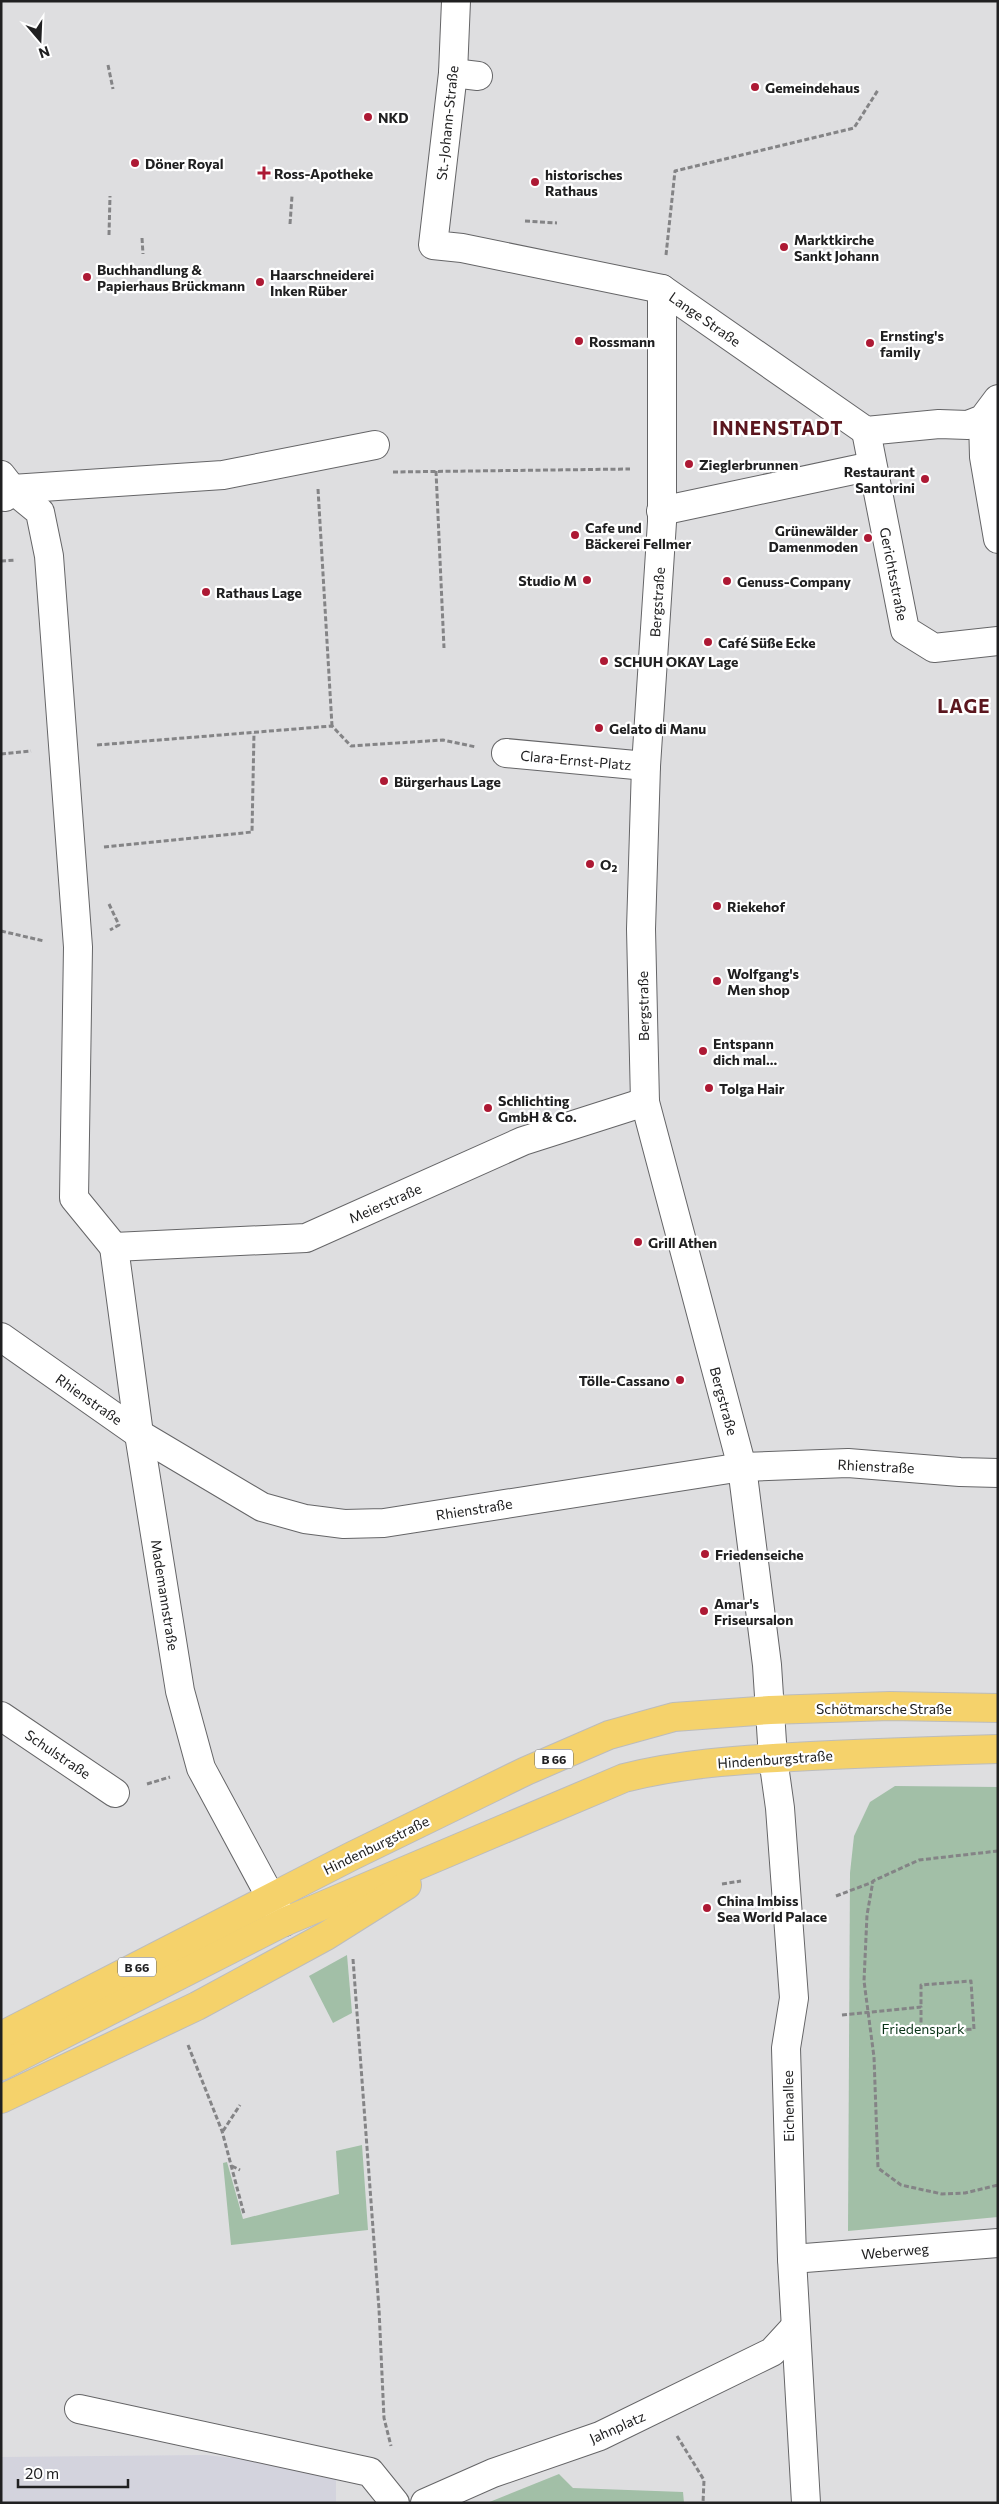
<svg xmlns="http://www.w3.org/2000/svg" width="999" height="2504" viewBox="0 0 999 2504" font-family="Commissioner,sans-serif">
<rect width="100%" height="100%" fill="#dedee0"/>
<!-- built -->
<path fill="#d3d3dd" d="M206,2455L336,2469V2503H1V2457Z"/>
<!-- green -->
<g fill="#a2bfa7">
<path d="M895,1786L998,1787V2217L848,2231L850,1873L854,1836L870,1802Z"/>
<path d="M347,1955L352,2013L333,2023L309,1976Z"/>
<path d="M362,2145L368,2230L231,2245L223,2163L227,2162L243,2219L339,2194L336,2151Z"/>
<path d="M559,2474L573,2488L683,2492L684,2503H487Z"/>
</g>
<g fill="none" stroke-linecap="round" stroke-linejoin="round">
<defs>
<g id="minor">
<path d="M456,1L453,73L433,245L462,248L662,289L866,431L939,424L968,425L983,419L998,399"/>
<path d="M453,73L478,76"/>
<path d="M662,289V522L646,766L641,929L645,1102L742,1467L767,1665L773,1758L780,1808L794,1998L786,2048L792,2259L806,2503"/>
<path d="M983,419L984,457L998,539"/>
<path d="M866,431L905,630L934,648L998,641"/>
<path d="M1,475L12,489L40,512L49,556L78,947L74,1198L114,1247"/>
<path d="M5,497L12,489L223,475L375,445"/>
<path d="M661,511L872,466"/>
<path d="M506,753L646,766"/>
<path d="M114,1247L139,1434L180,1691L201,1768L284,1922"/>
<path d="M114,1247L306,1238L523,1141L645,1102"/>
<path d="M1,1337L139,1434L262,1507L305,1519L344,1524L384,1523L742,1467L848,1463L960,1472L998,1473"/>
<path d="M1,1716L115,1793"/>
<path d="M792,2259L998,2243"/>
<path d="M79,2409L370,2472L395,2503"/>
<path d="M425,2503L493,2473L600,2436L772,2352L795,2327"/>
</g>
<g id="major">
<path d="M1,2036L352,1856L526,1771L609,1735L674,1717L770,1710L890,1706L998,1708"/>
<path d="M1,2066L284,1922L624,1778C679,1764 736,1760 793,1757C861,1753 929,1751 998,1749"/>
<path d="M1,2099L197,2006L326,1936L407,1885"/>
</g>
</defs>
<!-- minor casing -->
<use href="#minor" stroke="#656567" stroke-width="30"/>
<!-- major casing -->
<use href="#major" stroke="#bcbcbc" stroke-width="30"/>
<!-- path -->
<g stroke="#848486" stroke-width="3" stroke-dasharray="5 2.5" stroke-linecap="butt">
<path d="M108,65L113,89"/>
<path d="M525,221L557,223"/>
<path d="M290,224L292,196"/>
<path d="M109,235L110,196"/>
<path d="M142,238L143,254"/>
<path d="M666,255L675,171L854,128L878,90"/>
<path d="M436,471L444,648"/>
<path d="M393,472L630,469"/>
<path d="M318,489L332,726"/>
<path d="M1,561L16,560"/>
<path d="M97,745L332,726L351,746L443,740L476,747"/>
<path d="M1,754L31,751"/>
<path d="M104,847L252,832L254,733"/>
<path d="M109,904L119,925L110,930"/>
<path d="M1,931L44,941"/>
<path d="M147,1784L170,1777"/>
<path d="M998,1851L919,1860L873,1881L867,1915L864,1981L874,2057L878,2168L901,2185L942,2194L965,2193L998,2185"/>
<path d="M722,1884L741,1881"/>
<path d="M836,1896L873,1882"/>
<path d="M353,1959L379,2309L384,2418L391,2446"/>
<path d="M842,2015L921,2007V2032L974,2029L971,1981L921,1985V2007"/>
<path d="M188,2045L222,2131L244,2214"/>
<path d="M223,2131L240,2105"/>
<path d="M232,2166L240,2170"/>
<path d="M677,2436L704,2480L703,2503"/>
</g>
<!-- minor -->
<use href="#minor" stroke="#fff" stroke-width="28"/>
<!-- major -->
<use href="#major" stroke="#f5d26b" stroke-width="28"/>
</g>
<!-- markers -->
<g fill="#ad1934" stroke="#fff" stroke-width="2">
<circle cx="755" cy="87" r="5"/>
<circle cx="368" cy="117" r="5"/>
<circle cx="135" cy="163" r="5"/>
<path d="M261.5 165.5h5v5h5v5h-5v5h-5v-5h-5v-5h5z"/>
<circle cx="535" cy="182" r="5"/>
<circle cx="784" cy="247" r="5"/>
<circle cx="87" cy="277" r="5"/>
<circle cx="260" cy="282" r="5"/>
<circle cx="579" cy="341" r="5"/>
<circle cx="870" cy="343" r="5"/>
<circle cx="689" cy="464" r="5"/>
<circle cx="925" cy="479" r="5"/>
<circle cx="575" cy="535" r="5"/>
<circle cx="868" cy="538" r="5"/>
<circle cx="587" cy="580" r="5"/>
<circle cx="727" cy="581" r="5"/>
<circle cx="206" cy="592" r="5"/>
<circle cx="708" cy="642" r="5"/>
<circle cx="604" cy="661" r="5"/>
<circle cx="599" cy="728" r="5"/>
<circle cx="384" cy="781" r="5"/>
<circle cx="590" cy="864" r="5"/>
<circle cx="717" cy="906" r="5"/>
<circle cx="717" cy="981" r="5"/>
<circle cx="703" cy="1051" r="5"/>
<circle cx="709" cy="1088" r="5"/>
<circle cx="488" cy="1108" r="5"/>
<circle cx="638" cy="1242" r="5"/>
<circle cx="680" cy="1380" r="5"/>
<circle cx="705" cy="1554" r="5"/>
<circle cx="704" cy="1611" r="5"/>
<circle cx="707" cy="1908" r="5"/>
</g>
<g text-anchor="middle" dominant-baseline="central" stroke-width="4.5" stroke-linejoin="round" paint-order="stroke">
<!-- shield labels -->
<g fill="#fff" stroke="#636364" stroke-width="1">
<rect x="535" y="1749.5" width="38" height="19" rx="4"/>
<rect x="118" y="1957.5" width="38" height="19" rx="4"/>
</g>
<g font-size="12" font-weight="bold" fill="#202021">
<text x="554" y="1759">B 66</text>
<text x="137" y="1967">B 66</text>
</g>
<!-- poi labels -->
<g font-size="14" font-weight="bold" fill="#202021" stroke="#fff" text-anchor="start">
<text x="765" y="87">Gemeindehaus</text>
<text x="378" y="117">NKD</text>
<text x="145" y="163">Döner Royal</text>
<text x="274" y="173">Ross-Apotheke</text>
<text x="545" y="174">historisches<tspan x="545" dy="16">Rathaus</tspan></text>
<text x="794" y="239">Marktkirche<tspan x="794" dy="16">Sankt Johann</tspan></text>
<text x="97" y="269">Buchhandlung &amp;<tspan x="97" dy="16">Papierhaus Brückmann</tspan></text>
<text x="270" y="274">Haarschneiderei<tspan x="270" dy="16">Inken Rüber</tspan></text>
<text x="880" y="335">Ernsting's<tspan x="880" dy="16">family</tspan></text>
<text x="589" y="341">Rossmann</text>
<text x="699" y="464">Zieglerbrunnen</text>
<text x="915" y="471" text-anchor="end">Restaurant<tspan x="915" dy="16">Santorini</tspan></text>
<text x="585" y="527">Cafe und<tspan x="585" dy="16">Bäckerei Fellmer</tspan></text>
<text x="858" y="530" text-anchor="end">Grünewälder<tspan x="858" dy="16">Damenmoden</tspan></text>
<text x="577" y="580" text-anchor="end">Studio M</text>
<text x="737" y="581">Genuss-Company</text>
<text x="216" y="592">Rathaus Lage</text>
<text x="718" y="642">Café Süße Ecke</text>
<text x="614" y="661">SCHUH OKAY Lage</text>
<text x="609" y="728">Gelato di Manu</text>
<text x="394" y="781">Bürgerhaus Lage</text>
<text x="600" y="864">O₂</text>
<text x="727" y="906">Riekehof</text>
<text x="727" y="973">Wolfgang's<tspan x="727" dy="16">Men shop</tspan></text>
<text x="713" y="1043">Entspann<tspan x="713" dy="16">dich mal...</tspan></text>
<text x="719" y="1088">Tolga Hair</text>
<text x="498" y="1100">Schlichting<tspan x="498" dy="16">GmbH &amp; Co.</tspan></text>
<text x="648" y="1242">Grill Athen</text>
<text x="670" y="1380" text-anchor="end">Tölle-Cassano</text>
<text x="715" y="1554">Friedenseiche</text>
<text x="714" y="1603">Amar's<tspan x="714" dy="16">Friseursalon</tspan></text>
<text x="717" y="1900">China Imbiss<tspan x="717" dy="16">Sea World Palace</tspan></text>
</g>
<!-- street labels -->
<g font-size="14" fill="#202021" stroke="#fff">
<text transform="translate(447 123) rotate(-84)">St.-Johann-Straße</text>
<text transform="translate(705 319) rotate(35)">Lange Straße</text>
<text transform="translate(894 574) rotate(79)">Gerichtsstraße</text>
<text transform="translate(657 602) rotate(-86)">Bergstraße</text>
<text transform="translate(576 760) rotate(5)">Clara-Ernst-Platz</text>
<text transform="translate(643 1006) rotate(-91)">Bergstraße</text>
<text transform="translate(385 1203) rotate(-24)">Meierstraße</text>
<text transform="translate(89 1399) rotate(35)">Rhienstraße</text>
<text transform="translate(724 1401) rotate(75)">Bergstraße</text>
<text transform="translate(876 1466) rotate(3)">Rhienstraße</text>
<text transform="translate(474 1509) rotate(-9)">Rhienstraße</text>
<text transform="translate(165 1595) rotate(81)">Mademannstraße</text>
<text x="884" y="1708">Schötmarsche Straße</text>
<text transform="translate(58 1754) rotate(34)">Schulstraße</text>
<text transform="translate(775 1759) rotate(-4)">Hindenburgstraße</text>
<text transform="translate(376 1845) rotate(-26)">Hindenburgstraße</text>
<text transform="translate(788 2106) rotate(-91)">Eichenallee</text>
<text transform="translate(895 2251) rotate(-5)">Weberweg</text>
<text transform="translate(617 2427) rotate(-24)">Jahnplatz</text>
</g>
<!-- park labels -->
<g font-size="14" fill="#0a3418" stroke="#fff">
<text x="923" y="2028">Friedenspark</text>
</g>
<!-- district labels -->
<g font-size="19" font-weight="bold" letter-spacing="1" fill="#5b161e" stroke="#fff">
<text x="778" y="427">INNENSTADT</text>
<text x="964" y="705">LAGE</text>
</g>
</g>
<!-- border -->
<rect width="999" height="2504" fill="none" stroke="#202021" stroke-width="5"/>
<!-- north arrow -->
<g transform="translate(40 40) rotate(161)" stroke="#ffffff" stroke-width="4" paint-order="stroke">
<path d="M0-4L9 19L0 12L-9 19Z" fill="#202021"/>
<text y="-8" font-size="14" font-weight="bold" text-anchor="middle" fill="#202021">N</text>
</g>
<!-- scale -->
<path d="M18 2479v8h110v-8" fill="none" stroke="#202021" stroke-width="2.5"/>
<text x="25" y="2479" font-size="15" fill="#202021" stroke="#ffffff" stroke-width="4" paint-order="stroke">20 m</text>
</svg>
